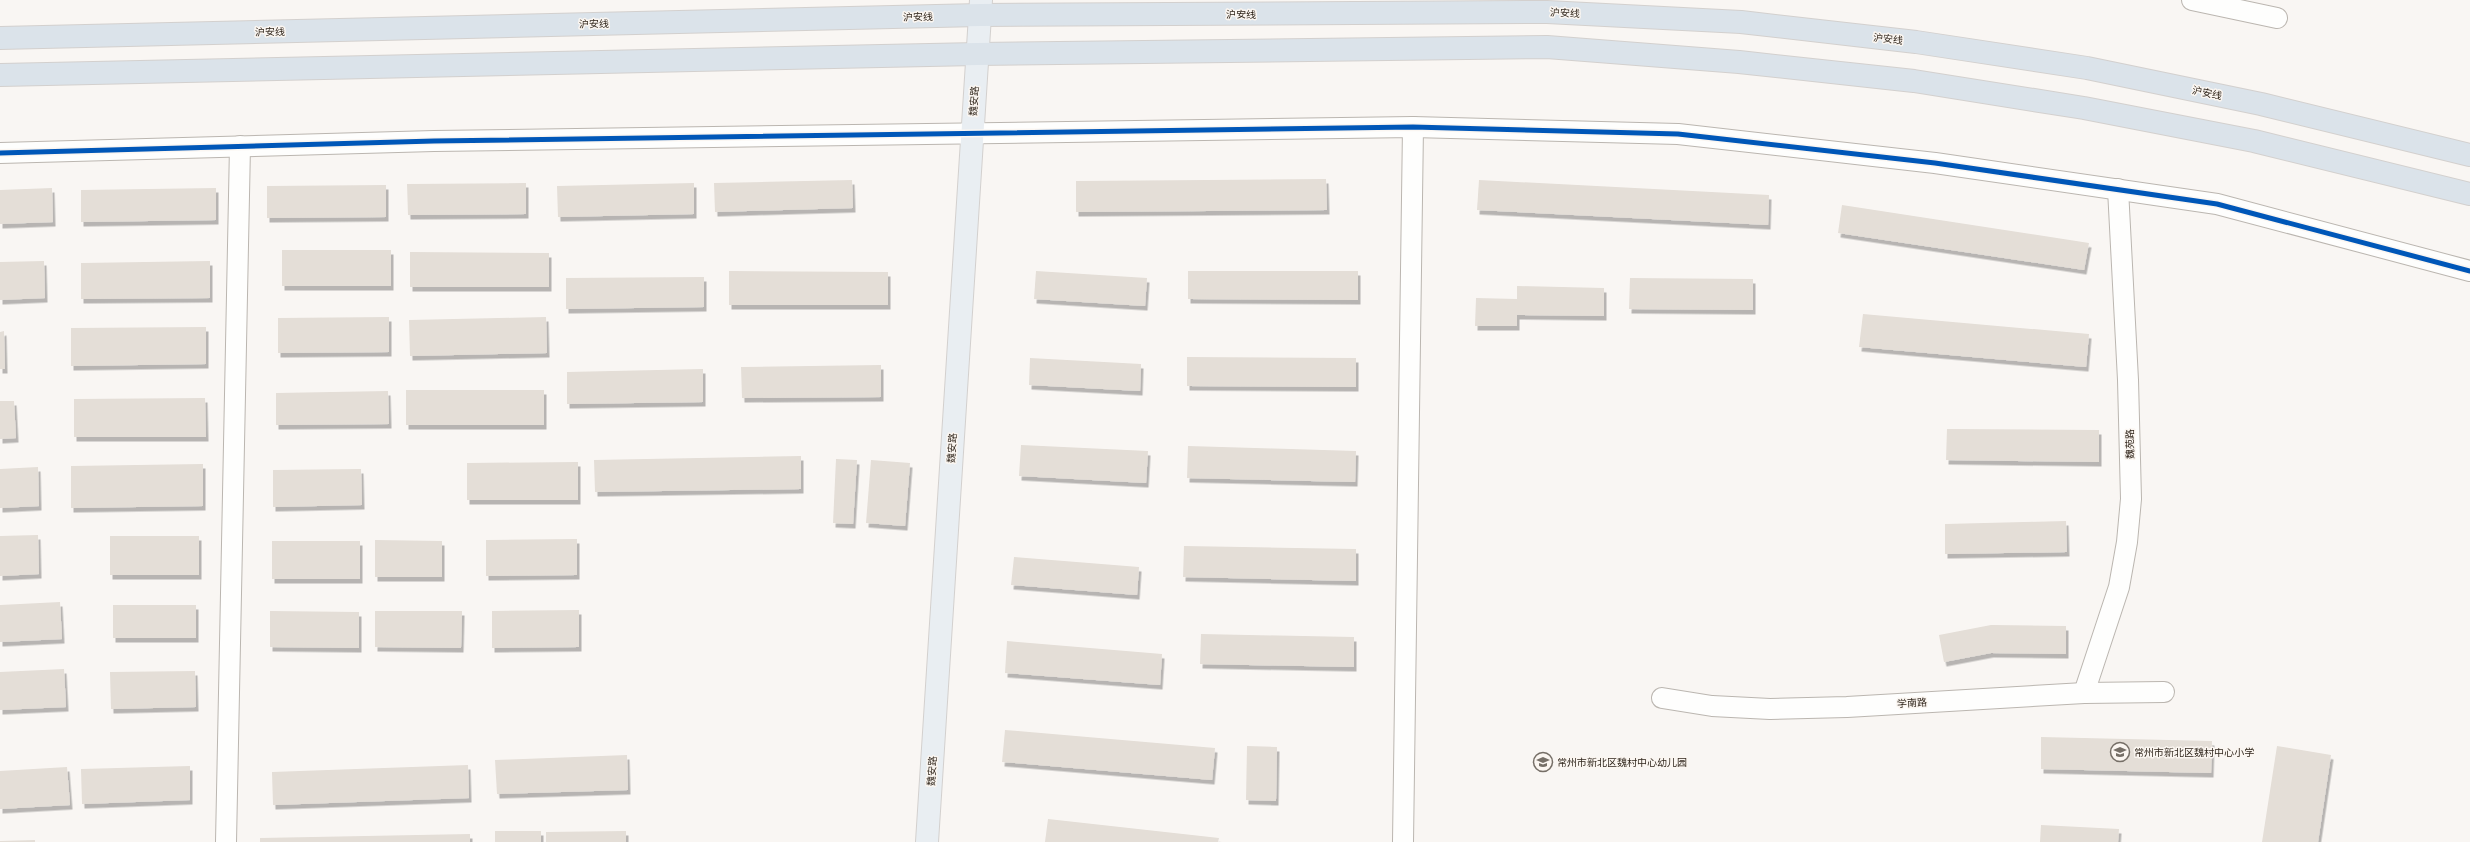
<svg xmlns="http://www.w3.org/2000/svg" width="2470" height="842" viewBox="0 0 2470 842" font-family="'Archivo Narrow','Noto Sans SC',sans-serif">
<defs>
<filter id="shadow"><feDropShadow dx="2.5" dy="4.5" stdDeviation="0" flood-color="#0004"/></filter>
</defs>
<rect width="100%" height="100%" fill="#f9f6f3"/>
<!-- building -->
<g fill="#e4ded7" filter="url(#shadow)">
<path d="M1326,179L1327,210L1076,212V181Z"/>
<path d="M852,180L853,208L715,212L714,183Z"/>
<path d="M1479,180L1769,195L1768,225L1477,210Z"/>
<path d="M526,183V214L408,215L407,184Z"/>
<path d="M694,183V214L558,217L557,186Z"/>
<path d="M386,185V217L267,218V186Z"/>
<path d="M52,188L53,222L0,224V190Z"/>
<path d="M216,188V220L81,222V190Z"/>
<path d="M1842,205L2089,243L2084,270L1838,233Z"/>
<rect x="282" y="250" width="109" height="36"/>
<path d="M410,252L549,253V287H410Z"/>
<path d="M44,261L45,298L0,300V262Z"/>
<path d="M210,261V298L81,299V263Z"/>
<path d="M729,271L888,272V305H729Z"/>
<path d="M1036,271L1147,278L1145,306L1034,299Z"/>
<path d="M1188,271H1358V300L1188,299Z"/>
<path d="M704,277V307L566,309V278Z"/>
<path d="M1630,278L1753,279V310L1629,309Z"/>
<path d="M1517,286L1604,288V316L1517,315V326H1475L1476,298L1517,299Z"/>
<path d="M1863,314L2089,334L2086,367L1859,347Z"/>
<path d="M389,317V352L278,353V318Z"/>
<path d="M546,317L547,353L410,356L409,320Z"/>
<path d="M206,327V364L71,366V328Z"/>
<path d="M4,331L5,369H0V332Z"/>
<path d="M1187,357L1356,358V387L1187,386Z"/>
<path d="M1030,358L1141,364L1140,391L1029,385Z"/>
<path d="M881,365V397L742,398L741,367Z"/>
<path d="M703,369V402L567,404V372Z"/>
<rect x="406" y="390" width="138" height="35"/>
<path d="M388,391L389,424L276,425V393Z"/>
<path d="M205,398L206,437H74V399Z"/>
<path d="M0,401H14L16,438L0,439Z"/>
<path d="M1947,429L2099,430V462L1946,460Z"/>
<path d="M1021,445L1148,451L1146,483L1019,476Z"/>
<path d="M1188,446L1356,451L1355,482L1187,478Z"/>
<path d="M801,456V489L595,492L594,460Z"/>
<path d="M836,459L857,460L853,524L833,523Z"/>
<path d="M871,460L910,463L905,526L866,523Z"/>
<path d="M578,462V500H467V463Z"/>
<path d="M203,464V506L71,508V466Z"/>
<path d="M38,467L39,506L0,508V469Z"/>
<path d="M361,469L362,505L273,507V470Z"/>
<path d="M2066,521L2067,552L1945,554V524Z"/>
<path d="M38,535L39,574L0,576V536Z"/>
<rect x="110" y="536" width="89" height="39"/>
<path d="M577,539V575L486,576V540Z"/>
<path d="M375,540L442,541V577H375Z"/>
<rect x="272" y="541" width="88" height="38"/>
<path d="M1184,546L1356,549V581L1183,577Z"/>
<path d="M1014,557L1139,567L1137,595L1011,585Z"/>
<path d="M60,602L62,639L0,642V605Z"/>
<rect x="113" y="605" width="83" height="33"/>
<path d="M579,610V647L492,648V611Z"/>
<path d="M270,611L359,612V648L270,647Z"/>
<path d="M375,611H462L461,648L375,647Z"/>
<path d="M1991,625L2066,626V654L1991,653L1944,662L1939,635Z"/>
<path d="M1201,634L1354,637V667L1200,664Z"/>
<path d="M1007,641L1162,654L1160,685L1005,673Z"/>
<path d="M64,669L66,707L0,710V672Z"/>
<path d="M195,671L196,707L111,709L110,672Z"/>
<path d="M1005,730L1215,748L1212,780L1002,762Z"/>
<path d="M2041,737L2212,741L2211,773L2041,769Z"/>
<path d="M1247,746L1277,747L1276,801L1246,800Z"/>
<path d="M2277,746L2331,755L2318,842H2262Z"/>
<path d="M627,755L628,790L497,794L495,760Z"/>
<path d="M468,765L469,798L273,805L272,772Z"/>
<path d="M190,766V800L82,804L81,769Z"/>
<path d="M67,767L70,805L0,809V771Z"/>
<path d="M1048,819L1219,838L1218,842H1045Z"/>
<path d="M2041,825L2119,829L2118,842H2040Z"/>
<rect x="495" y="831" width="46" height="11"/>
<path d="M626,831V842H546V832Z"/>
<path d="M470,834V842H260V838Z"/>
<path d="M35,840V842H0V841Z"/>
</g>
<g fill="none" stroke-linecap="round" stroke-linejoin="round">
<defs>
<g id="minor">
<path d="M2192,0L2277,18"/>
<path d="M0,153L434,141L1413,127L1678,134L1935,163L2217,204L2470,271"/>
<path d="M2084,693L2119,587L2127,542L2131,499L2128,380L2118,189"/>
<path d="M1662,698L1712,706L1770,709L1847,707L2084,693L2164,692"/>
<path d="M226,842L240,146"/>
<path d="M1403,842L1413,127"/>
</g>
<path id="major" d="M927,842L981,0"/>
<g id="highway">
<path d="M0,38L980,15L1547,12L1741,22L1916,42L2087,68L2261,104L2470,155"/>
<path d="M0,75L977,54L1547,47L1739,62L1914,81L2084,108L2254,141L2470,194"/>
</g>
</defs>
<!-- minor casing -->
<use href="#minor" stroke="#bbb6b0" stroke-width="22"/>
<!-- major casing -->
<use href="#major" stroke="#d3d0ce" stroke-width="24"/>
<!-- highway casing -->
<use href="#highway" stroke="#d3d0ce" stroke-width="24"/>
<!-- minor -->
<use href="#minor" stroke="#fefefd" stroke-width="20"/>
<!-- major -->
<use href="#major" stroke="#e9eef2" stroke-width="22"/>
<!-- highway -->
<use href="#highway" stroke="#dbe3ea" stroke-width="22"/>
<defs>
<path id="cycleway" d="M0,153L434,141L1413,127L1678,134L1935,163L2217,204L2470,271"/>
</defs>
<!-- cycleway casing -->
<use href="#cycleway" stroke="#fbf6f1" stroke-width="8"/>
<!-- cycleway -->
<use href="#cycleway" stroke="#0057b8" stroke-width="5"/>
</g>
<!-- icons -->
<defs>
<symbol id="school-ring" viewBox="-11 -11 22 22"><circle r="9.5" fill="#fbf6f1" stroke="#766f67" stroke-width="1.5"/><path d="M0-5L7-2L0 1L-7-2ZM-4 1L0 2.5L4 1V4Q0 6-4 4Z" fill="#766f67"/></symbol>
</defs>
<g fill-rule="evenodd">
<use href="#school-ring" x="2109" y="741" width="22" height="22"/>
<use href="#school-ring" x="1532" y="751" width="22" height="22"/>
</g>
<g text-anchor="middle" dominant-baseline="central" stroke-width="3" stroke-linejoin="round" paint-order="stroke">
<!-- street labels -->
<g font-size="10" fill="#30261c" stroke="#fbf6f1">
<text transform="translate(1565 13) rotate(3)">沪安线</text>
<text x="1241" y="14">沪安线</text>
<text transform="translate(918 17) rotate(-1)">沪安线</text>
<text transform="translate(594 24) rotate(-1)">沪安线</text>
<text transform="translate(270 32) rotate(-1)">沪安线</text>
<text transform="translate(1888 39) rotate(7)">沪安线</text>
<text transform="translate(2207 93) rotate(12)">沪安线</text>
<text transform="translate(974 101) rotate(-86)">魏安路</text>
<text transform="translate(2130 444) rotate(-91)">魏苑路</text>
<text transform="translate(952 448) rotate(-86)">魏安路</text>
<text transform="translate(1912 703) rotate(-4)">学南路</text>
<text transform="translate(932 771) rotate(-86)">魏安路</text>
</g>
<!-- poi labels -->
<g font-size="10" fill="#30261c" stroke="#fbf6f1" text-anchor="start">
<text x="2134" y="752">常州市新北区魏村中心小学</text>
<text x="1557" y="762">常州市新北区魏村中心幼儿园</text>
</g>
</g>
</svg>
